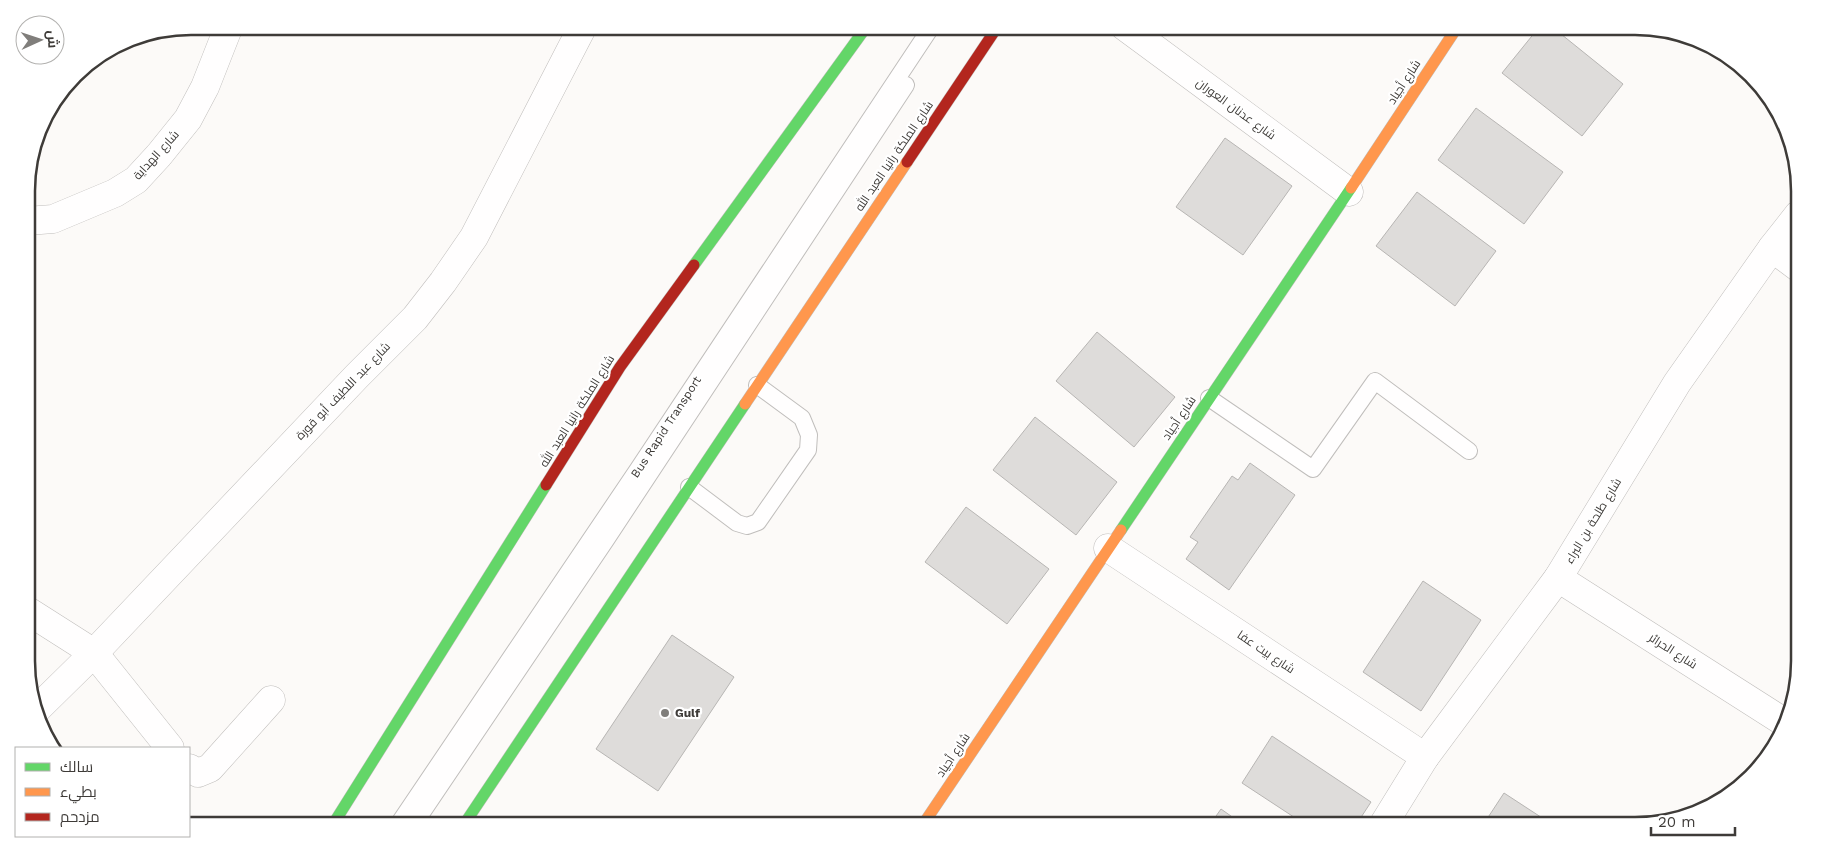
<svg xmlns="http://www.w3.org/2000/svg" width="1826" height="852" viewBox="0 0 1826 852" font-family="'Work Sans',Cairo,sans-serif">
<rect width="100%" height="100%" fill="#fcfaf8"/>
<!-- building -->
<g fill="#dedcda" stroke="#b7b5b3">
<path d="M1540,26H1551L1623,84L1582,136L1502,73Z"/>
<path d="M1476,108L1563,172L1524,224L1438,160Z"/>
<path d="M1225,138L1292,186L1243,255L1176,207Z"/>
<path d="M1417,192L1496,251L1455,306L1376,246Z"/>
<path d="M1097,332L1175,397L1134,447L1056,381Z"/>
<path d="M1035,417L1117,482L1076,535L993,470Z"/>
<path d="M1250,463L1295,495L1229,590L1186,559L1198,542L1190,537L1232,476L1238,480Z"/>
<path d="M966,507L1049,569L1007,624L925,562Z"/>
<path d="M1423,581L1481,620L1421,711L1363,672Z"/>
<path d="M672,635L734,677L658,791L596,749Z"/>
<path d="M1272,736L1371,802L1356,825H1306L1242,783Z"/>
<path d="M1504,793L1553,825H1483Z"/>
<path d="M1221,809L1245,826H1209Z"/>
</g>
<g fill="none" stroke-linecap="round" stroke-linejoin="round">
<defs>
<g id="lane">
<path d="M1209,398L1313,469L1375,381L1469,451"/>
<path d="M689,487L737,523L747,526L758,522L808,450L809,435L802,418L757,385"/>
<path d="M397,826L638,469L932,26"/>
<path d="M413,826L606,540L906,85"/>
</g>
<g id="street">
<path d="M1124,26L1349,192"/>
<path d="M27,221L53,219L115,193L136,180L159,155L188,119L205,87L229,26"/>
<path d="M1772,248L1799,268"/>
<path d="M1108,548L1425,757"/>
<path d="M1558,578L1787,724"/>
<path d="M28,611L94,653L170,748"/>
<path d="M38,708L94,653L357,376L415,318L443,282L474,237L583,26"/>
<path d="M189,768L198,773L210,768L271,700"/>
<path d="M1383,825L1425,757L1558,578L1677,383L1772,248L1798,215"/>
</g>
<g id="fast">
<path d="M694,265L867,26"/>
<path d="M1121,530L1351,188"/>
<path d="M332,826L546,485"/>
<path d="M463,826L745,404"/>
</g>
<g id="slow">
<path d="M1351,188L1458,26"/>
<path d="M745,404L907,162"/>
<path d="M922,826L1121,530"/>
</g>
<g id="jam">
<path d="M907,162L998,26"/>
<path d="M546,485L620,367L694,265"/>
</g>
</defs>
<!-- lane casing -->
<use href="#lane" stroke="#c0bebc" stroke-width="18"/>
<!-- street casing -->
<use href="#street" stroke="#c0bebc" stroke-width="29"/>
<!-- fast casing -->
<use href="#fast" stroke="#c0bebc" stroke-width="12"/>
<!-- slow casing -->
<use href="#slow" stroke="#c0bebc" stroke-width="12"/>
<!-- jam casing -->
<use href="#jam" stroke="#c0bebc" stroke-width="12"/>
<!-- lane -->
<use href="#lane" stroke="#fffefe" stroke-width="16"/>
<!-- street -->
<use href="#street" stroke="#fffefe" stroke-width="28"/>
<!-- fast -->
<use href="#fast" stroke="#63d668" stroke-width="11"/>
<!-- slow -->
<use href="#slow" stroke="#ff974d" stroke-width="11"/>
<!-- jam -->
<use href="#jam" stroke="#b3261e" stroke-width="11"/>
</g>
<!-- markers -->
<circle fill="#807e7b" stroke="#fff" stroke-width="2" cx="665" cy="713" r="5"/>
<g text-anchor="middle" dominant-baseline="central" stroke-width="4.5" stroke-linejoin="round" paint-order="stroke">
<!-- street labels -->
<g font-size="12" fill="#3e3b38" stroke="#fff">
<text transform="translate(1404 82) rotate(-57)">شارع أجياد</text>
<text transform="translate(1236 109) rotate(36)">شارع عدنان العوران</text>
<text transform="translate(156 155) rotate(-48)">شارع الهداية</text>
<text transform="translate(894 156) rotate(-56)">شارع الملكة رانيا العبد الله</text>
<text transform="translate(343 391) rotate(-46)">شارع عبد اللطيف أبو قورة</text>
<text transform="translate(577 411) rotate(-58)">شارع الملكة رانيا العبد الله</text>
<text transform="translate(1179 418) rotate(-56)">شارع أجياد</text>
<text transform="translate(666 427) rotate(-57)">Bus Rapid Transport</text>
<text transform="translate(1593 521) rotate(-59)">شارع طلحة بن البراء</text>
<text transform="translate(1673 651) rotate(33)">شارع الحرائر</text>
<text transform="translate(1266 652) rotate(34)">شارع بيت عفا</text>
<text transform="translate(953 755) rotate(-56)">شارع أجياد</text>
</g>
<!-- poi labels -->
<g font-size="12" font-weight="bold" fill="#3e3b38" stroke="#fff" text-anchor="start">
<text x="675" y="713">Gulf</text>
</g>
</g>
<!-- crop -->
<path d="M0 0H1826V852H0ZM191 35H1635A156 156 0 0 1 1791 191V661A156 156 0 0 1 1635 817H191A156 156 0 0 1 35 661V191A156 156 0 0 1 191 35Z" fill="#fff" fill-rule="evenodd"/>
<path fill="none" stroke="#3e3b38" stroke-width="2.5" d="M191 35H1635A156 156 0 0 1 1791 191V661A156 156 0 0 1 1635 817H191A156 156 0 0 1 35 661V191A156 156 0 0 1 191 35Z"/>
<!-- legend -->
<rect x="15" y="747" width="175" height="90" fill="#ffffff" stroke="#b2b1af"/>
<rect x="25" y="763" width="25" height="8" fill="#63d668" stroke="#b2b1af"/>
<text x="60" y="772" font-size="15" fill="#3e3b38">سالك</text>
<rect x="25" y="788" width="25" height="8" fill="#ff974d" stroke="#b2b1af"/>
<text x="60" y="797" font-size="15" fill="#3e3b38">بطيء</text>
<rect x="25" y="813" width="25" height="8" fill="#b3261e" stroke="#b2b1af"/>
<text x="60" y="822" font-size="15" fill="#3e3b38">مزدحم</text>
<!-- north arrow -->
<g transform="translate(40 40) rotate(87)"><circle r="24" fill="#ffffff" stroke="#b2b1af"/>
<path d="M0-4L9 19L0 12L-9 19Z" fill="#807e7b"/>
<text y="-8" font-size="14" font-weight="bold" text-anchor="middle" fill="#3e3b38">ش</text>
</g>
<!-- scale -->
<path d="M1651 827v8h84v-8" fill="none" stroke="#3e3b38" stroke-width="2.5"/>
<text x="1658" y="827" font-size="15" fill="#3e3b38" stroke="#ffffff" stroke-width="4" paint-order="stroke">20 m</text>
</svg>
